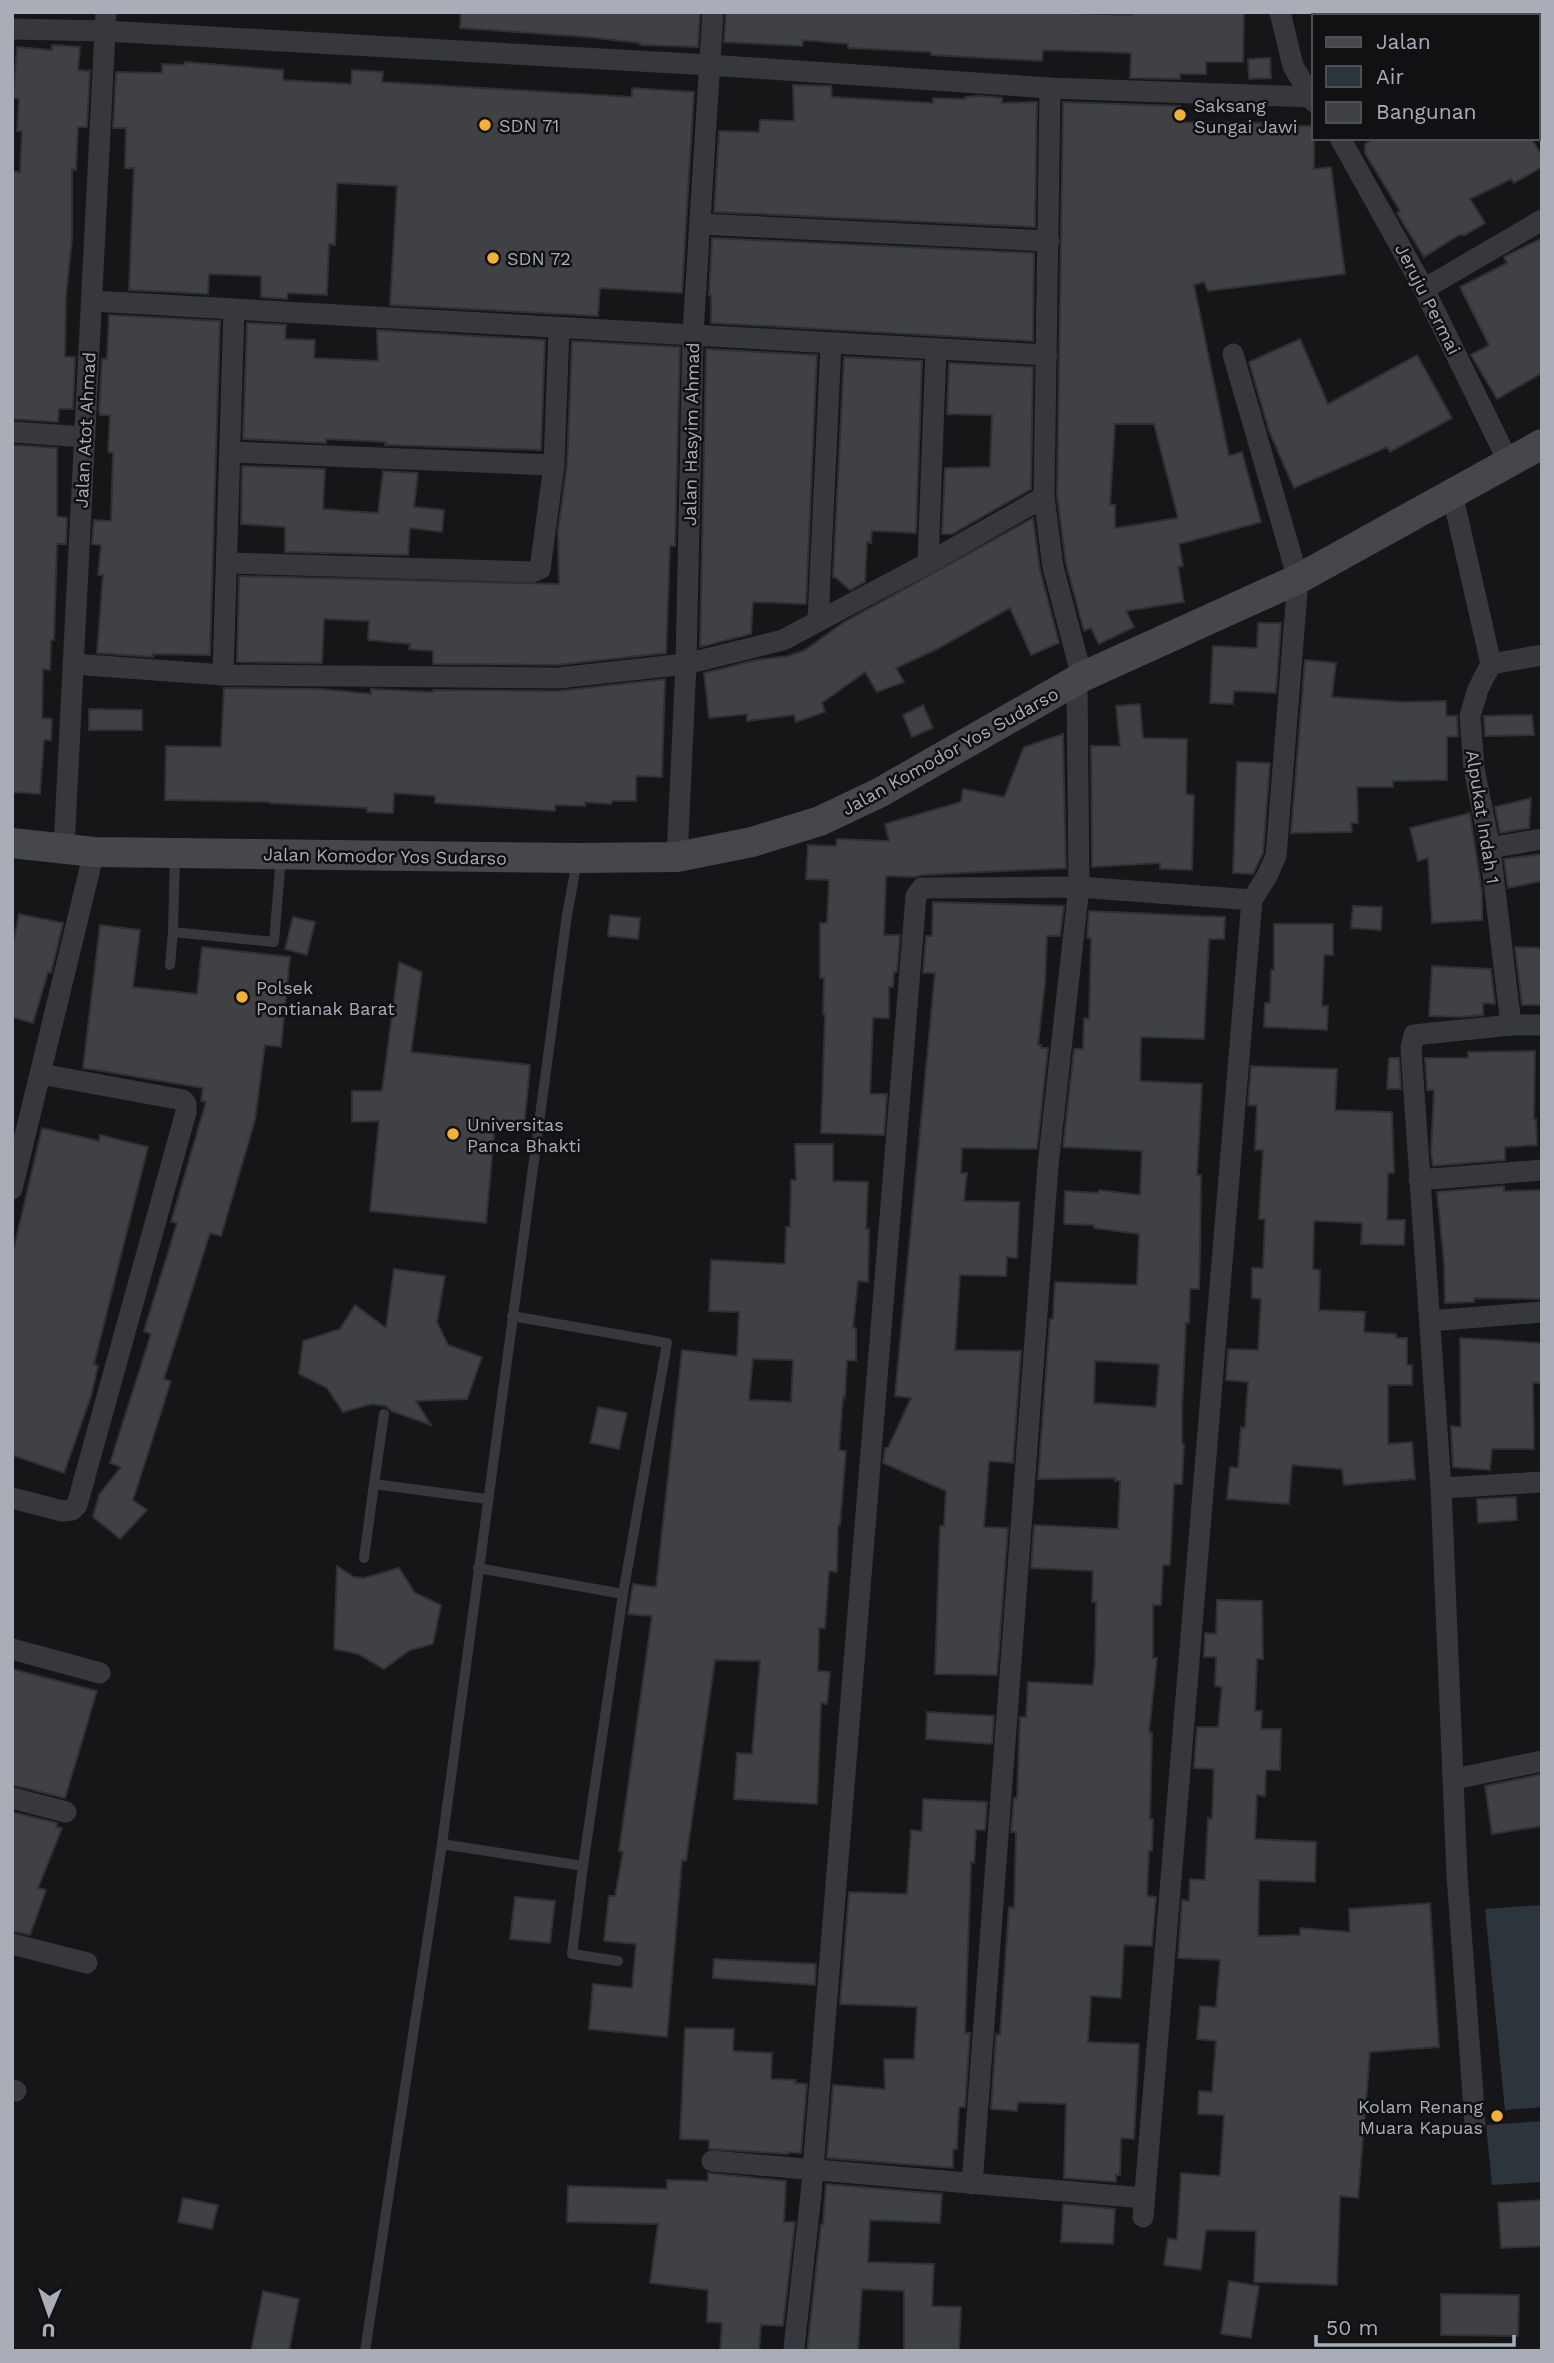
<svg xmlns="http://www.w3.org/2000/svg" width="1554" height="2363" viewBox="0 0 1554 2363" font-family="'Work Sans',sans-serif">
<rect width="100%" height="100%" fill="#161618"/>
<!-- water -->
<g fill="#2c353c">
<path d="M1542,1905V2107L1505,2110L1485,1909Z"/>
<path d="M1542,2121V2182L1492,2185L1486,2125Z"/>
</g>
<!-- building -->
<g fill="#404145" stroke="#303034" stroke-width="2" fill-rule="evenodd">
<path d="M461,12H700L698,47L640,45V43L587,37L460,28Z"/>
<path d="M726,12H1043L1132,15V13L1244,12L1243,62H1206V74H1180V79L1130,78L1131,53L1043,50L1042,61L931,55V52L848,48V44L803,40L802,46L724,42Z"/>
<path d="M52,45L80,47L78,70L90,71L87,127H78L76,170L72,169V239L66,295L65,357H75L73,409H59L58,422L12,419V171L20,172L22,131H17L19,99L13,98L17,47L52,50Z"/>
<path d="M1270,58L1271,78L1249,79L1248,59Z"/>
<path d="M185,62L283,70V80L351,84L352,70L383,72L382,82L632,97V88L694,92L682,293L600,288L598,316L390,305L397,186L337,183L335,245L329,244L327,295L288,293L287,299L261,297V276L209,274L208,294L129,290L134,168H125L126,128H113L116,72L162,73V64L184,65Z"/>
<path d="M793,85L831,86L832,97L933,103V98L965,99V97L980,96L1002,98V103L1037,102L1035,227L714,212L719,131L759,132L760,120L794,121Z"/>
<path d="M1063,102L1180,106V122L1261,123V126H1314V169L1331,167L1345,274L1208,291L1204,282L1194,285L1229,456L1242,452L1261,522L1179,544L1183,566L1178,567L1184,602L1126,611L1134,627L1099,644L1091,628L1084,631L1066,564L1057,496ZM1115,424H1154L1178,518L1115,528V505H1110Z"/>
<path d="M1375,138H1531L1542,156V167L1514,183L1511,179L1470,199L1485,223L1465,235H1459L1424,257L1397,213L1400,211L1365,153V144Z"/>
<path d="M712,238L1034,253L1033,341L711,323V295H709Z"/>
<path d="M1542,238V373L1497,399L1471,355L1489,345L1460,287L1507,263L1504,257Z"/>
<path d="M109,315L220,321L210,655L153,654V657L97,653L103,575H98L101,545L92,544L94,520L111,521L113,453L108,452L110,415H100L99,411L102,359H107Z"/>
<path d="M247,323L286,325L285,339L315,340L314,358L378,361L377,330L545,340L541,450L385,445L386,442L326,439V443L243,439Z"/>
<path d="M1300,339L1328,404L1417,355L1452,418L1390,452L1387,447L1294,488L1269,431L1249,362Z"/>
<path d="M572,341L680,347L675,546H670L666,653L557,665L433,664V651L409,649L410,644L368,640L369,621L324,619L322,663L237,662L239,576L559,584L558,531L567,465Z"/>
<path d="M706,349L817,355L806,604L753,602L751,634L700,647Z"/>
<path d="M844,357L922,361L916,533L872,531L871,543L867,542L865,582L850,590L836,578L833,577Z"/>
<path d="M949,363L1033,367L1031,489L952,534H942L945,468L990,467L992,415L947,414Z"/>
<path d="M12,445L57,448V516L67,518L66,544H57L54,640H51L50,670L43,669L42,718L52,719L51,740H44L40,794L12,792Z"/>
<path d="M242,466L325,469L323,509L378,513L383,471L418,473L414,507L444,510L442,532L410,528L408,555L285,552V527L241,524Z"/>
<path d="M1033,518L1040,570L1059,643L1031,655L1010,608L937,649L896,668L904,682L877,692L865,672L822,703L825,712L796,722L794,715L747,721V714L709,718L704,673L756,660L788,656L805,650L844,622Z"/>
<path d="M1258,623H1281L1276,693L1234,691L1233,704L1210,703L1213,646L1257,648Z"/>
<path d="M1305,660L1336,663L1332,697L1404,702L1446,701V716H1457L1458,736L1447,737V780L1393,781V787H1357L1358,823H1351L1352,832L1291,833Z"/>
<path d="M665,679L662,777L636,776V801H612L611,804L585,802V806L555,805V811L435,803V796L394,793L393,813L367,812V808L270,803V802L165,800L166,746L221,747L224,688L321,689L371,694V689L433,692V690L558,691Z"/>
<path d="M1140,704L1143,738L1187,739L1186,794L1194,795L1192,870L1160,869V863L1092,867L1091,746H1120L1116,706Z"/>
<path d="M923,705L933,728L912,737L903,715Z"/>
<path d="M89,709L142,710V730H89Z"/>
<path d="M1532,715L1534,735L1485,736L1484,716Z"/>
<path d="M1063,734L1066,868L922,875L915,877L886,876L884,935H900L897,972H894L893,987H889V1018H873L870,1094H887L884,1135L821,1133L825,1014H823L824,978H820V923H827L829,880L806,879L808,845L836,846L837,839L889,841L885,824L961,802L963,789L1004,797L1024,747Z"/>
<path d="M1237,762L1270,763L1263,853L1253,874L1233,873Z"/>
<path d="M1531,798L1529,828L1500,833L1495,807Z"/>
<path d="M1470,813L1482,892V920L1432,923L1428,858L1418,861L1410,828Z"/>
<path d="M1542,854V881L1508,888L1504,859Z"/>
<path d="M933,902L1064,906L1060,936H1047L1045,983L1038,1045H1041V1048H1048L1037,1149L962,1148L961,1173H967L964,1201L1019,1202L1017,1258L1007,1257L1006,1276L960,1275L955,1350L1021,1351L1013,1463L989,1461L984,1527L1008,1528L997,1675L935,1674L940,1526H944L946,1491L883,1463L885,1448H888L911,1398L895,1396L935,973H923L926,936H932Z"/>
<path d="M1353,906L1382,907L1381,930L1351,928Z"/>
<path d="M1089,911L1225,917L1224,939H1209L1204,1039L1141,1037L1140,1081L1202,1084L1197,1175H1201L1200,1254L1199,1289H1190L1189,1323H1186L1182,1409V1444H1184L1182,1484H1174L1170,1565H1163L1161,1605H1153V1658H1157L1149,1732L1152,1733L1150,1819H1153L1152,1851H1149L1147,1896L1156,1897L1152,1946L1124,1945L1121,1998L1091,1996L1088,2042L1139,2044L1134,2139L1121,2138L1120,2175H1116V2182L1064,2178L1066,2104L1018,2102L1017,2111L991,2109L996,2034L1000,2035L1009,1907L1014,1908L1016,1832H1011L1014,1798H1017L1020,1717H1026L1028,1682L1093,1685L1095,1663L1096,1602H1092L1093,1571L1031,1568L1034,1525L1118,1529L1120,1481H1115V1478L1038,1479L1050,1319H1053L1055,1282L1137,1285L1139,1234L1094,1228V1225L1064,1224L1065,1191L1098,1193L1099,1190L1140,1195L1142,1151L1063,1147L1074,1049H1083L1084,1018L1089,1019L1091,938H1087ZM1095,1361L1159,1364L1156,1407L1094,1403Z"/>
<path d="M19,914L63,923L51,973L48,972L33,1023L12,1017V949Z"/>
<path d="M610,915L640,918L638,939L608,936Z"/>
<path d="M293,917L315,922L307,955L285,949Z"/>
<path d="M1274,924H1333V955H1324L1322,1006H1328L1327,1030L1264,1027L1265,1003H1270L1271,970H1274Z"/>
<path d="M100,925L140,930L133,987L197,994L202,947L290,957L281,1047L265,1045L255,1120L221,1236L210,1233L164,1379L171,1381L133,1500L147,1510L120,1539L93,1517L99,1495L121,1467L110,1463L151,1334L144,1331L177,1223L171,1222L206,1102L201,1101L203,1088L83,1068Z"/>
<path d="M1515,947L1542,948V1005H1522Z"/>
<path d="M399,962L422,972L411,1052L530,1065L524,1128L495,1125L486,1223L370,1211L379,1121L352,1122V1091H382Z"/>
<path d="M1432,966L1491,969L1495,1004L1483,1003V1015L1461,1017L1429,1016Z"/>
<path d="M1535,1051L1534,1119H1536L1537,1145L1505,1147V1160L1433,1166L1431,1153L1434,1090H1427L1425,1058H1468V1052Z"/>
<path d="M1389,1058H1399L1401,1089H1387Z"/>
<path d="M1251,1066L1337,1069L1335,1110L1392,1112L1394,1173H1388L1387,1220H1405L1404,1245L1361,1244L1362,1223L1314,1221L1313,1269L1320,1270L1319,1310L1365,1312L1364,1332L1396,1334V1338H1407V1365H1412V1385H1388V1444L1412,1442L1415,1479L1344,1485L1342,1469L1292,1465L1289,1504L1227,1499L1230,1467L1238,1468L1241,1427L1245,1428L1248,1382L1226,1380L1228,1349L1258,1350L1261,1299L1252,1298V1268H1263L1265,1219H1259L1263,1150H1255L1257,1106L1248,1105Z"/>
<path d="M42,1128L99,1141L100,1135L148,1147L94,1364L98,1366L91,1396L64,1473L12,1455V1256Z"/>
<path d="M795,1144H833V1181L868,1182L866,1229H869L868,1282L858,1281L853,1328H856V1361L847,1360L845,1398L843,1397L839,1450L846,1451L840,1525H838L837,1572L829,1571L825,1628H819L818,1671L830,1672L827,1704L821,1703L817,1804L734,1799L737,1753L752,1754L760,1661L715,1660L686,1861L682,1860L667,2037L589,2029L593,1984L632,1988L636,1944L604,1941L609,1896H615L623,1852L619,1851L652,1616L628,1614L633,1584L656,1587L682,1350L737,1356L739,1312L709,1311L711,1260L785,1264L786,1227H790L791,1180H796ZM753,1359L793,1360L791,1402L749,1400Z"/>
<path d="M1504,1186V1191L1542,1190V1299L1474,1298V1302L1445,1303L1444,1263L1437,1192Z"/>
<path d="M394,1269L445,1276L437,1322L448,1345L482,1357L467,1399L416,1401L431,1425L391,1411L386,1406L372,1404L343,1412L327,1388L299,1374L303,1341L340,1329L355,1305L386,1328Z"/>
<path d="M1460,1338L1542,1343V1383H1533L1534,1449H1492L1490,1470L1453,1467L1451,1426L1461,1427Z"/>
<path d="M598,1407L627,1413L619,1449L590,1443Z"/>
<path d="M1516,1497L1517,1520L1478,1523L1477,1499Z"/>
<path d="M337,1566L354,1577L364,1578L399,1568L415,1593L441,1605L433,1644L410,1650L384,1669L358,1654L334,1649Z"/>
<path d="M1217,1600L1262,1601L1263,1659H1257L1255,1711H1262L1261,1729H1281L1280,1770H1266L1265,1796L1257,1795L1255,1839L1316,1842L1315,1882L1259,1880L1258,1936L1300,1935V1928L1350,1932L1349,1909L1430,1903L1439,2047L1370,2052L1358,2198L1340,2196L1337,2285L1254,2282L1256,2231L1206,2230L1201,2270L1164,2265L1168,2238L1177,2240L1181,2173L1220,2176L1224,2115L1198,2114L1199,2091L1212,2092L1216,2041L1197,2039L1200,2006L1216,2007L1220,1960L1178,1958L1182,1900L1189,1901L1190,1879L1205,1880L1208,1818L1212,1819L1214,1769L1194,1768L1197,1727H1218L1222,1687L1215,1686L1216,1657H1204L1205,1633L1216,1634Z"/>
<path d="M12,1669L97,1691L65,1798L12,1785Z"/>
<path d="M927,1712L994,1716L992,1744L926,1739Z"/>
<path d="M1542,1774V1826L1492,1834L1485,1786Z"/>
<path d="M923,1799L987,1802L985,1830H976L974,1863L971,1862L965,2033H970L965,2107H959L957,2149H953V2168L827,2158L833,2085L885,2089L884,2059H914L917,2007L840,2004L849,1892L907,1894L911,1830L922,1831Z"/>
<path d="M12,1812L57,1823L56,1827L62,1828L38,1888L46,1890L30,1935L12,1931Z"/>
<path d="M515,1897L555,1901L550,1943L510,1939Z"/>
<path d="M714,1959L816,1964L815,1985L713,1978Z"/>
<path d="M685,2028L734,2029L733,2051L772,2053L771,2079L796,2080L795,2083L807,2084L801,2153L788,2152V2154L709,2149V2140L680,2139Z"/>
<path d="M708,2173L786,2181L784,2222H795L783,2326L761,2325L759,2351H720L722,2323L707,2322L708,2290L650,2283L658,2224L567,2222L568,2186L667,2189V2180L708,2181Z"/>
<path d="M826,2184L942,2194L940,2223L870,2220L868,2262L934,2264L932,2306L961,2307L959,2351H904V2291L862,2289L858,2351H807L821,2224H823Z"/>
<path d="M183,2198L218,2205L212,2229L178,2222Z"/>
<path d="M1542,2200V2246L1501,2248L1498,2203Z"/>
<path d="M1063,2204L1115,2209L1113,2244L1061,2242Z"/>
<path d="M1229,2281L1259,2286L1251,2338L1221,2334Z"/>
<path d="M263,2291L299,2299L289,2351H251Z"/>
<path d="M1441,2294L1519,2295L1518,2336L1441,2335Z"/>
</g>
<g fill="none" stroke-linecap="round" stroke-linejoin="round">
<!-- lane -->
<g stroke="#37383d" stroke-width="10">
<path d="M175,855L173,932L274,942L281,857"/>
<path d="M170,965L173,932"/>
<path d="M512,1316L667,1343L623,1594L583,1866"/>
<path d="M374,1484L384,1414"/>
<path d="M364,1558L374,1484L487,1499"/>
<path d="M478,1568L623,1594"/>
<path d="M442,1844L583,1866L572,1954L618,1961"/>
<path d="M365,2351L442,1844L567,915L577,861"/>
</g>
<!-- street -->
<g stroke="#37383d" stroke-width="21">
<path d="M1280,12L1293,66L1314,102"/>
<path d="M1435,12L1436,16"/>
<path d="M1538,18L1542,16"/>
<path d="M12,29L105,31L710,65L1050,88L1311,97"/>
<path d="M1050,88L1044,497L1053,567L1082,677"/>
<path d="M1340,138L1424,289L1509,463"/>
<path d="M700,224L1049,241"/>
<path d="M1424,289L1542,220"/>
<path d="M92,301L1047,355"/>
<path d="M12,432L85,437"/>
<path d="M231,452L554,465"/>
<path d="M1452,493L1491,664"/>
<path d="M227,563L532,572L540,569L554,465L559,328"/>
<path d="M928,563L936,349"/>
<path d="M818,621L831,344"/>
<path d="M73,664L223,675L558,678L686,664L783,640L928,563L1044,497"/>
<path d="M223,675L234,309"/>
<path d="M64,848L106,12"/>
<path d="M1490,848L1542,839"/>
<path d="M677,857L686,664L693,333L713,12"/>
<path d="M1511,1025L1490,848L1474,768L1470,716L1478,689L1491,664L1542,655"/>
<path d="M1419,1180L1542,1170"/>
<path d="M12,1189L94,852"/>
<path d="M1430,1321L1542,1312"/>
<path d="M1441,1488L1542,1482"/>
<path d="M12,1498L62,1511L72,1510L77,1505L186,1112V1104L183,1100L41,1074"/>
<path d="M12,1649L100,1673"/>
<path d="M1454,1779L1542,1761"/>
<path d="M12,1798L66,1812"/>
<path d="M12,1944L87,1963"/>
<path d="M12,2090L16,2091"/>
<path d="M1475,2123L1457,1875L1441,1488L1411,1048L1414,1035L1511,1025H1542"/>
<path d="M712,2161L1144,2198"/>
<path d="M972,2184L1048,1166L1079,887L1077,682"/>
<path d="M1143,2217L1252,900L1267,876L1276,856L1298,579L1233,354"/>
<path d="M794,2348L811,2194L916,896L922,888L1079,887L1252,900"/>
</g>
<!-- secondary -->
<path stroke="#45474d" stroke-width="30" d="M12,843L94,852L577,858L677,857L752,842L820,821L879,793L1082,677L1298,579L1542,444"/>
</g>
<!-- markers -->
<g fill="#f2b134" stroke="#111113" stroke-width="2.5">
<circle cx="1180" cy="115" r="7"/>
<circle cx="485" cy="125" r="7"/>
<circle cx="493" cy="258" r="7"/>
<circle cx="242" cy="997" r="7"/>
<circle cx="453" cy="1134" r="7"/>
<circle cx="1497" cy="2116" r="7"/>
</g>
<g text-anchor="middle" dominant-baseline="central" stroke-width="5" stroke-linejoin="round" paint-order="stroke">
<!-- poi labels -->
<g font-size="18" fill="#a8adb8" stroke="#111113" text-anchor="start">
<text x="1194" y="105">Saksang<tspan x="1194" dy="21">Sungai Jawi</tspan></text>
<text x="499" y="125">SDN 71</text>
<text x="507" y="258">SDN 72</text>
<text x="256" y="987">Polsek<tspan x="256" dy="21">Pontianak Barat</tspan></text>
<text x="467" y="1124">Universitas<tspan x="467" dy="21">Panca Bhakti</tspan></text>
<text x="1483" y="2106" text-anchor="end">Kolam Renang<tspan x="1483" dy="21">Muara Kapuas</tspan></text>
</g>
<!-- street labels -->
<g font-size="18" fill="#a8adb8" stroke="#111113">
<text transform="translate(1428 299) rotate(63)">Jeruju Permai</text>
<text transform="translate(85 430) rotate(-87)">Jalan Atot Ahmad</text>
<text transform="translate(691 434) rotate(-89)">Jalan Hasyim Ahmad</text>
<text transform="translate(950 751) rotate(-29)">Jalan Komodor Yos Sudarso</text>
<text transform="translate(1483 817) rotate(81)">Alpukat Indah 1</text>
<text transform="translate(385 856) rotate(1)">Jalan Komodor Yos Sudarso</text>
</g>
</g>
<!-- border -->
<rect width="1554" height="2363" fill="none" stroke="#a8adb8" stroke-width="28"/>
<!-- legend -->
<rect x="1312" y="14" width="228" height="126" fill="#111113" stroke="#4d4f55" stroke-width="2"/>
<rect x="1326" y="37" width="35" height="10" fill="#45474d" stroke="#4d4f55" stroke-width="2"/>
<text x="1376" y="49" font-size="21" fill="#a8adb8">Jalan</text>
<rect x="1326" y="66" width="35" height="21" fill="#2c353c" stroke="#4d4f55" stroke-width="2"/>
<text x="1376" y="84" font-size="21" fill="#a8adb8">Air</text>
<rect x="1326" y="102" width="35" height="21" fill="#404145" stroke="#4d4f55" stroke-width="2"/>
<text x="1376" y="119" font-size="21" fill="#a8adb8">Bangunan</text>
<!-- north arrow -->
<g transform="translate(49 2314) rotate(182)" stroke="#111113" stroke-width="5" paint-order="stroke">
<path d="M0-5L12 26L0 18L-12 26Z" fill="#a8adb8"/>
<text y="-10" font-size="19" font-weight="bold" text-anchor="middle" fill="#a8adb8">U</text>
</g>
<!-- scale -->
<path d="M1316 2335v10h198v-10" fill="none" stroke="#a8adb8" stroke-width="3.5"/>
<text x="1326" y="2335" font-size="21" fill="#a8adb8" stroke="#111113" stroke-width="5" paint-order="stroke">50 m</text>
</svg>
